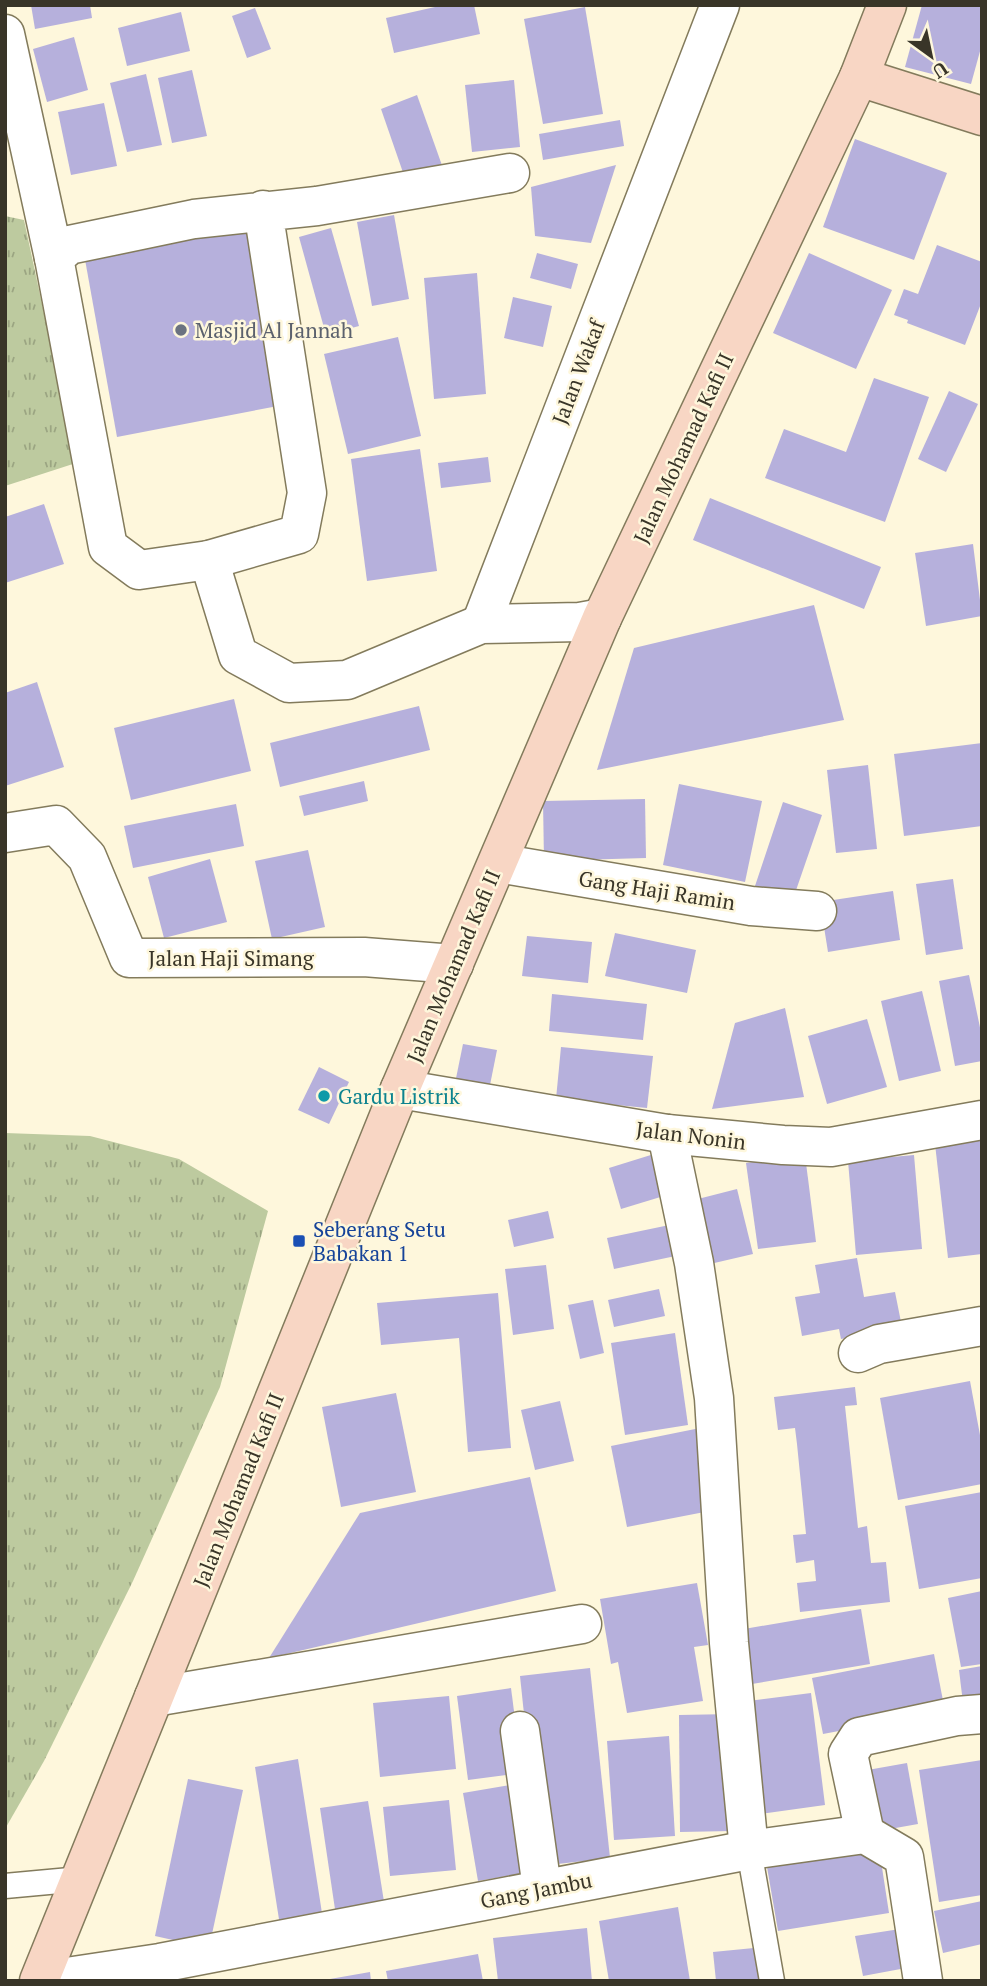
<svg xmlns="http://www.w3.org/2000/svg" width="987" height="1986" viewBox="0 0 987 1986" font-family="'PT Serif',serif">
<defs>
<pattern id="grass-tufts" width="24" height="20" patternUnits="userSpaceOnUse" patternTransform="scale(1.75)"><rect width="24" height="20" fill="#bdca9f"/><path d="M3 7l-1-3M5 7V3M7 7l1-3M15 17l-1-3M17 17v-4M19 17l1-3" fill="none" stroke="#9ba582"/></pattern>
</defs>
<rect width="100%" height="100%" fill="#fef7dc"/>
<!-- grass -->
<g fill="url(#grass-tufts)">
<path d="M5,216L24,220L76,463L5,486Z"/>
<path d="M5,1133L90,1136L179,1159L268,1211L220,1387L133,1581L44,1761L5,1829Z"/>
</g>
<!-- building -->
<g fill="#b6b0dc">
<path d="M31,5H90L92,18L35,29Z"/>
<path d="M444,5H474L480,34L394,53L386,18Z"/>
<path d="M922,5H982V44L971,84L905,67Z"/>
<path d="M585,7L603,114L543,124L524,19Z"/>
<path d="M255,8L271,49L247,58L232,16Z"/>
<path d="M181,12L190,51L127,66L118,28Z"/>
<path d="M74,37L88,90L47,102L33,49Z"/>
<path d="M192,70L207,136L172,143L158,78Z"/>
<path d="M146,74L162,145L127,152L110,83Z"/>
<path d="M514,80L520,147L472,152L465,85Z"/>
<path d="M417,95L444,171L407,184L381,109Z"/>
<path d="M104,103L117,166L71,175L58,112Z"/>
<path d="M620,120L624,146L543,160L539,134Z"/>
<path d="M855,139L947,173L914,260L823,227Z"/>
<path d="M616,165L591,243L535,236L531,187Z"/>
<path d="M394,215L409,299L372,306L357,222Z"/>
<path d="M245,224L278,406L117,437L84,254Z"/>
<path d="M331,228L359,326L326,335L299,237Z"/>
<path d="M937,245L982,262V301L965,345L907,323L908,320L894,315L904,289L918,294Z"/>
<path d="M537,253L578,264L571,289L530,278Z"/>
<path d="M809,253L892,290L856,369L773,333Z"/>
<path d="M477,273L486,394L434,399L424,278Z"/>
<path d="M513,297L552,306L543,347L504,338Z"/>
<path d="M398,337L421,436L348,454L324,354Z"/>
<path d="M874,378L929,397L885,522L765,478L784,429L846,452Z"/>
<path d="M949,391L978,404L946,472L918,459Z"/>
<path d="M420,449L437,571L367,581L351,459Z"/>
<path d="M488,457L491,482L441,488L438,463Z"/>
<path d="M710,498L881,567L864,609L693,540Z"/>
<path d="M44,504L64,564L5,583V517Z"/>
<path d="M973,544L982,616L926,626L915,553Z"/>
<path d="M814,605L844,720L597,770L634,648Z"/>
<path d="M37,682L64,767L5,786V693Z"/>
<path d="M234,699L251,771L131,800L114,728Z"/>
<path d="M419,706L430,750L280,787L270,743Z"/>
<path d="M982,743V826L904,836L894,754Z"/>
<path d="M868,765L877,849L836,853L827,770Z"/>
<path d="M364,781L368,801L304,816L299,796Z"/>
<path d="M679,784L762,801L745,882L663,865Z"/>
<path d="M645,799L646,858L544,861L543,801Z"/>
<path d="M783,802L822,815L793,899L755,886Z"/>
<path d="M236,804L244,846L133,868L124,826Z"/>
<path d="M308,850L325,927L272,939L255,861Z"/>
<path d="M210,859L227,922L164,938L148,877Z"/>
<path d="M953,879L963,949L926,955L916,884Z"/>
<path d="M893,891L900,940L828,952L820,902Z"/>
<path d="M615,933L696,950L687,993L605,976Z"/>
<path d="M527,936L592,942L588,983L522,976Z"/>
<path d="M969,975L982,1037V1061L955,1066L939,981Z"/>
<path d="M922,991L941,1071L899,1081L881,1001Z"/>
<path d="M552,994L647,1004L643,1040L549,1031Z"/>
<path d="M785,1008L804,1097L712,1109L735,1023Z"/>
<path d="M867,1019L887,1087L827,1104L808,1036Z"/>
<path d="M463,1044L497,1050L487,1100L453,1093Z"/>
<path d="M561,1047L653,1056L647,1108L556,1099Z"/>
<path d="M319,1067L349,1082L329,1124L298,1110Z"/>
<path d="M982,1139V1254L948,1258L935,1144Z"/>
<path d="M654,1154L667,1195L621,1209L609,1168Z"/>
<path d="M805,1155L816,1242L758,1249L746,1163Z"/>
<path d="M914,1155L922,1249L856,1255L848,1161Z"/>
<path d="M737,1189L753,1254L710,1264L694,1200Z"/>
<path d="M548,1211L554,1238L514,1247L508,1220Z"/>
<path d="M679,1223L685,1254L614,1269L607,1238Z"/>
<path d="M857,1258L864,1297L895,1292L902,1327L841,1339L839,1329L802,1336L795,1297L820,1293L815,1265Z"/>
<path d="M546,1265L554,1329L513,1335L505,1269Z"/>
<path d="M659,1289L665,1316L614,1327L608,1300Z"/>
<path d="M498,1293L511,1448L468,1452L459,1338L381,1345L377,1303Z"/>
<path d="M593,1300L604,1353L580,1359L568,1305Z"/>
<path d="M675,1333L688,1425L625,1435L611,1343Z"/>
<path d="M970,1381L982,1446V1484L898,1500L880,1398Z"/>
<path d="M855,1387L857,1405L845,1406L858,1528L867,1526L871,1563L886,1562L890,1602L800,1612L797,1583L816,1581L814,1560L796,1563L793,1535L806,1534L797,1444L795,1428L778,1430L774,1397Z"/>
<path d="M396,1393L416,1492L341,1507L322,1407Z"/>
<path d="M560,1401L574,1461L535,1470L521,1410Z"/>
<path d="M705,1427L720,1509L627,1527L611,1446Z"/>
<path d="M530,1477L556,1591L269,1658L360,1513Z"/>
<path d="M982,1492V1578L919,1589L905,1506Z"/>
<path d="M697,1583L708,1645L694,1647L703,1701L627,1713L618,1662L611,1664L600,1599Z"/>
<path d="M982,1591V1664L961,1667L948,1598Z"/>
<path d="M861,1609L870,1664L752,1684L744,1629Z"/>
<path d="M934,1654L945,1711L823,1734L812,1678Z"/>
<path d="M982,1666V1709L964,1711L959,1670Z"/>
<path d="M590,1668L610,1858L540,1866L520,1676Z"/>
<path d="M511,1688L522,1773L468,1780L457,1696Z"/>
<path d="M811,1693L825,1805L754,1815L740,1702Z"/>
<path d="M449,1696L456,1769L380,1777L373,1703Z"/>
<path d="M732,1714V1831L680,1832L679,1715Z"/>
<path d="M669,1736L675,1836L614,1840L607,1741Z"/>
<path d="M298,1759L324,1926L281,1932L255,1767Z"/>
<path d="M982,1760V1895L939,1902L919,1770Z"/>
<path d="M907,1763L918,1824L873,1832L862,1771Z"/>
<path d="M188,1779L243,1790L209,1948L155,1936Z"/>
<path d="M521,1783L535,1871L478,1881L463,1793Z"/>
<path d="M449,1800L456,1870L390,1876L383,1807Z"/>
<path d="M368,1801L385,1908L336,1916L320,1808Z"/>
<path d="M879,1848L889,1913L778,1931L767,1867Z"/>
<path d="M982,1901V1944L943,1953L934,1911Z"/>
<path d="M678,1907L690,1981H609L599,1921Z"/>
<path d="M587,1928L592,1981H498L493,1938Z"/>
<path d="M900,1929L906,1968L863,1976L855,1936Z"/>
<path d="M765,1947L769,1981H716L713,1952Z"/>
<path d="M478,1954L483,1981H388L386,1971Z"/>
<path d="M370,1972L371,1981H330V1979Z"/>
</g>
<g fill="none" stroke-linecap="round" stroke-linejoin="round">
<defs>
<g id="lane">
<path d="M749,1850L772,1981"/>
<path d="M5,1886L81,1879"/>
</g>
<g id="street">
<path d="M5,34L54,258"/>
<path d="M263,210L307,493L299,534L209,560L139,570L108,547L54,258L69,245L194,219L317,206L510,173"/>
<path d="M209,560L238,655L289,683L347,680L481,624L580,622L602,618"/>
<path d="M481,624L720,5"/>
<path d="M5,833L56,825L87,857L129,958L364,957L454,964"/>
<path d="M498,863L751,906L817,911"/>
<path d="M400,1089L667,1134L783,1145L831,1147L982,1120"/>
<path d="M667,1134L694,1263L714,1398L729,1643L749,1850"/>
<path d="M858,1353L879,1344L982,1326"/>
<path d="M154,1697L582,1624"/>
<path d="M520,1731L542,1888"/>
<path d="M865,1834L848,1754L859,1737L957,1716L982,1714"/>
<path d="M40,1981L160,1963L749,1850L865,1834L904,1857L923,1981"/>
</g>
<g id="secondary">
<path d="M859,77L982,116"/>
<path d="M39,1981L400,1089L602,618L859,77L887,5"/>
</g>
</defs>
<!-- lane casing -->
<use href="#lane" stroke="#837b5c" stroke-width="27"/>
<!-- street casing -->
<use href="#street" stroke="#837b5c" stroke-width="41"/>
<!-- secondary casing -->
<use href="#secondary" stroke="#837b5c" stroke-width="41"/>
<!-- lane -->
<use href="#lane" stroke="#fff" stroke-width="24"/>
<!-- street -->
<use href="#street" stroke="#fff" stroke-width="38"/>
<!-- secondary -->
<use href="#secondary" stroke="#f8d6c4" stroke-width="38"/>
</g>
<!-- markers -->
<circle fill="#6b7280" stroke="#fef7dc" stroke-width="2.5" cx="181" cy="330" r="7"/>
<circle fill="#0f9aa8" stroke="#fef7dc" stroke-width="2.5" cx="324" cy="1096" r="7"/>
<rect fill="#1a4fb4" stroke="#fef7dc" stroke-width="2.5" x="292" y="1234" width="14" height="14" rx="3.5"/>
<g text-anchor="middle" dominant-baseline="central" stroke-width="5" stroke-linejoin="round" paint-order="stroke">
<!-- worship labels -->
<g font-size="21" fill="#5b616d" stroke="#fef7dc" text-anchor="start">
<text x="195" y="330">Masjid Al Jannah</text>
</g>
<!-- street labels -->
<g font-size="21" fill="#393528" stroke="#fef7dc">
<text transform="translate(578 372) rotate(-69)">Jalan Wakaf</text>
<text transform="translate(683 448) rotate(-65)">Jalan Mohamad Kafi II</text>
<text transform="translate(657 890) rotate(9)">Gang Haji Ramin</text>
<text x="231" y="958">Jalan Haji Simang</text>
<text transform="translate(453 966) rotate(-67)">Jalan Mohamad Kafi II</text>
<text transform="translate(691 1135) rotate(7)">Jalan Nonin</text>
<text transform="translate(238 1490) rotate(-68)">Jalan Mohamad Kafi II</text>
<text transform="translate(536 1890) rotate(-11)">Gang Jambu</text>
</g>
<!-- culture labels -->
<g font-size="21" fill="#0d838f" stroke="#fef7dc" text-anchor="start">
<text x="338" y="1096">Gardu Listrik</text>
</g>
<!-- transit labels -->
<g font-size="21" fill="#164399" stroke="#fef7dc" text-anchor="start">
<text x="313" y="1229">Seberang Setu<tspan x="313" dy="24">Babakan 1</tspan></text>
</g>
</g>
<!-- border -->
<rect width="987" height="1986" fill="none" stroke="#393528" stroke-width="14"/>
<!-- north arrow -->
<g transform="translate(931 56) rotate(147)" stroke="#fef7dc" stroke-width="5" paint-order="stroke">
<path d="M0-5L12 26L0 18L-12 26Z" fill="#393528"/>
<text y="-10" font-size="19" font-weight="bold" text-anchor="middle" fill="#393528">U</text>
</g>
</svg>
